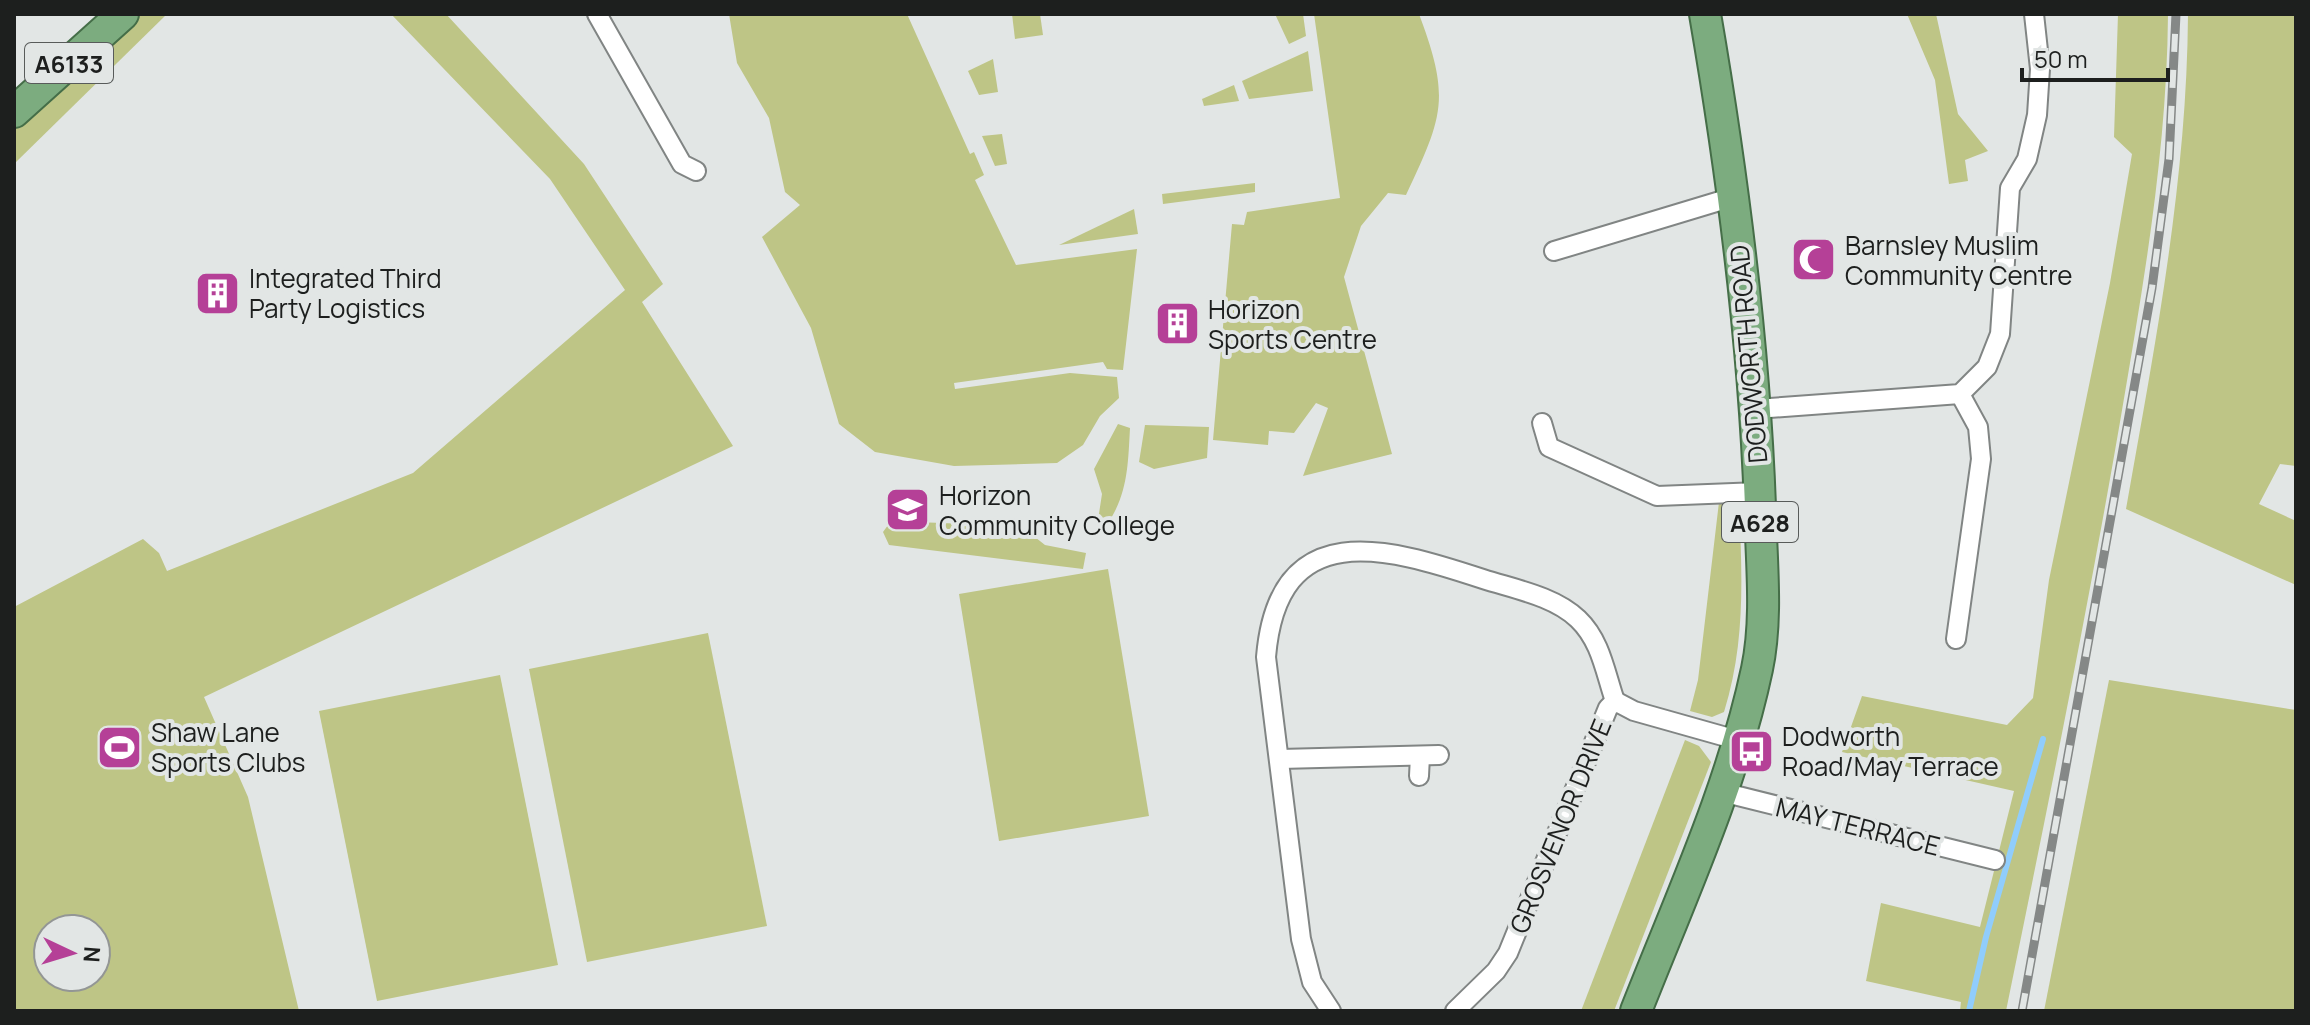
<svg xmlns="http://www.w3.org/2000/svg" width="2310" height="1025" viewBox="0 0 2310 1025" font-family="Manrope,sans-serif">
<rect width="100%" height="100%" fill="#e2e6e5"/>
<!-- green -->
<g fill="#bec586" fill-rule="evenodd">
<path d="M138,14H167L14,164V128Z"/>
<path d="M391,14H446L584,164L663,284L642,302L733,446L204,697L248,797L299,1011H14V607L143,539L159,553L167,571L413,473L625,290L550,179ZM48,929H96V977H48Z"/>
<path d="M729,14H907L970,154L974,152L984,175L975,180L1016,265L1137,249L1123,370L1107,369L1103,362L954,383L955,389L1070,373L1117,377L1119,398L1100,416L1083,445L1057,463L954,466L875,452L839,424L811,328L762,237L800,205L785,192L769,118L737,63Z"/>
<path d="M1012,14H1040L1043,35L1015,39Z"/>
<path d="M1275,14H1303L1306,36L1289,44Z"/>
<path d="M1314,14H1419C1451,99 1443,116 1406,195L1388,193L1361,226L1344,277L1392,454L1303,476L1328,408L1316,403L1294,433L1269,431L1268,445L1213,440L1232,224L1244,225L1247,212L1340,198Z"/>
<path d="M1907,14H1936L1958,114L1988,151L1965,160L1968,181L1949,184L1935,80Z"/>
<path d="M2118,14H2168C2167,152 2143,287 2120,422C2086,619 2046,815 2006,1011H1960L1961,1002L1866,981L1881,903L1980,927L2014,791L1842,752L1862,696L2007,725L2033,698L2049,580L2110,283L2132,154L2114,137Z"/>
<path d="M2188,14H2296V466L2280,464L2259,504L2296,521V585L2126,509C2155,345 2187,181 2188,14Z"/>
<path d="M1308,51L1313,91L1249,99L1242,81Z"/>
<path d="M993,59L998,92L979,95L968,71Z"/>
<path d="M1234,85L1239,101L1204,106L1202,99Z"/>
<path d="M1002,134L1007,164L995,166L982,136Z"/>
<path d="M1255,183V192L1163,204L1162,194Z"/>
<path d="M1134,209L1138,234L1059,245Z"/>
<path d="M1118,424L1130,428C1128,464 1128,493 1108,523L1098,520L1102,494L1094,469Z"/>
<path d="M1145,425L1209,427L1207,458L1154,469L1139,462Z"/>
<path d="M1719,502H1739C1742,574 1746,642 1724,712L1712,717L1690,711L1698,680Z"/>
<path d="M891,521L1021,526L1045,545L1086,553L1083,569L889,545L883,532Z"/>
<path d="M1108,569L1149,816L999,841L959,594Z"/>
<path d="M708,633L767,926L587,962L529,669Z"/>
<path d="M500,675L558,965L377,1001L319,711Z"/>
<path d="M2109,680L2296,710V1011H2044Z"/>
<path d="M1685,740L1699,746L1711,762L1614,1011H1581Z"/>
</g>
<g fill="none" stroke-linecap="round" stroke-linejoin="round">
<!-- stream -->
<path stroke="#90cdfc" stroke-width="6" d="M1969,1011L1986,937L2043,739"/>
<defs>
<g id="minor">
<path d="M597,14L682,164L696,171"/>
<path d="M1554,251L1733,197"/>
<path d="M1756,409L1960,394L1987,367L2000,334L2010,188L2027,159L2037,115L2040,69L2034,14"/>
<path d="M1542,423L1549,447L1657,496L1759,492"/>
<path d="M1956,639L1981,459L1978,427L1960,394"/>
<path d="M1280,759L1439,755"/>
<path d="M1419,776L1420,756"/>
<path d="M1722,792L1995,860"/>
<path d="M1331,1011L1312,982L1301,939L1266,657C1278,515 1386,547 1483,579C1514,589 1554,596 1578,619C1601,641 1605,672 1615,701"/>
<path d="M1455,1011L1496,971L1508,953L1608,708L1615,701L1634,711L1737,740"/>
</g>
<g id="trunk">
<path d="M14,112L123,14"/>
<path d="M1636,1011C1680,899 1732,787 1757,669C1768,617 1761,559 1760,506C1754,341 1733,177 1705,14"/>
</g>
</defs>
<!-- minor casing -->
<use href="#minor" stroke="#818584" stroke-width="22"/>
<!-- trunk casing -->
<use href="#trunk" stroke="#456e48" stroke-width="34"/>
<!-- minor -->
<use href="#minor" stroke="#fff" stroke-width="18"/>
<!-- trunk -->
<use href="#trunk" stroke="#7cac7f" stroke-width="30"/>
<defs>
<path id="rail" d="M2022,1011L2152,288L2169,159L2176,14"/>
</defs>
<!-- rail casing -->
<use href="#rail" stroke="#858887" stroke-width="9"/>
<!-- rail -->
<use href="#rail" stroke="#e2e6e5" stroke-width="6" stroke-dasharray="18" stroke-linecap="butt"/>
</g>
<!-- icons -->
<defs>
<symbol id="mosque-square" viewBox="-11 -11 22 22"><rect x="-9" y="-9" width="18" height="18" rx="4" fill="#b54097" stroke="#e2e6e5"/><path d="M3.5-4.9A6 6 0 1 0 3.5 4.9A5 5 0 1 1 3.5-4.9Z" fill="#fff"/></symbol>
<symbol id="building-square" viewBox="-11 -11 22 22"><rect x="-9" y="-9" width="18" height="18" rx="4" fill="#b54097" stroke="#e2e6e5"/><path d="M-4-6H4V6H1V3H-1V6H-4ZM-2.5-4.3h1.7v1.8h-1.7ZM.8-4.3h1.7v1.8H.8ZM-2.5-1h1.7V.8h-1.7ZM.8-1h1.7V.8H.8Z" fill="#fff"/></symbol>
<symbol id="school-square" viewBox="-11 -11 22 22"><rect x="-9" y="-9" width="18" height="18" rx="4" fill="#b54097" stroke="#e2e6e5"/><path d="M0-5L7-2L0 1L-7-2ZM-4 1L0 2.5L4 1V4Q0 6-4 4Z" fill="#fff"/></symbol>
<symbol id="stadium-square" viewBox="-11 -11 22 22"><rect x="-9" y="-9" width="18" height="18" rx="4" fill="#b54097" stroke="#e2e6e5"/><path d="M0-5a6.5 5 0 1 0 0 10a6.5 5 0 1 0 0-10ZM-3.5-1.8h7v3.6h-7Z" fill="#fff"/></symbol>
<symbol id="bus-square" viewBox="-11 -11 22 22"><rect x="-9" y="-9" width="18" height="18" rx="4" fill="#b54097" stroke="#e2e6e5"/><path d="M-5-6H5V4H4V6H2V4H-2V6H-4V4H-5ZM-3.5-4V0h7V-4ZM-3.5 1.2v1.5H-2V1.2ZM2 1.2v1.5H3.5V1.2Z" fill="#fff"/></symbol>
</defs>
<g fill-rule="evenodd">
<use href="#mosque-square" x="1788" y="234" width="51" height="51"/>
<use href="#building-square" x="192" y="268" width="51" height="51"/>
<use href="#building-square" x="1152" y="298" width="51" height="51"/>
<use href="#school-square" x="882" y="484" width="51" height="51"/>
<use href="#stadium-square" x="94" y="722" width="51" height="51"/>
<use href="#bus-square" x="1726" y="726" width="51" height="51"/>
</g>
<g text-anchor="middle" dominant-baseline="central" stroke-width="8" stroke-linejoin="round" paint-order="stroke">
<!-- shield labels -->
<g fill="#e2e6e5" stroke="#585b5a" stroke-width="2">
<rect x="25" y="43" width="88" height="40" rx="6"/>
<rect x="1722" y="502" width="76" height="40" rx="6"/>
</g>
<g font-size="24" font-weight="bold" fill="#1d1f1e">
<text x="69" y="63">A6133</text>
<text x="1760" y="522">A628</text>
</g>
<!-- poi labels -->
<g font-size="26" fill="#1d1f1e" stroke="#e2e6e5" text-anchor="start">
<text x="1845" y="245">Barnsley Muslim<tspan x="1845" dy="30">Community Centre</tspan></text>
<text x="249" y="278">Integrated Third<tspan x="249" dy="30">Party Logistics</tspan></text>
<text x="1208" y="309">Horizon<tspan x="1208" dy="30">Sports Centre</tspan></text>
<text x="939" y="495">Horizon<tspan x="939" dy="30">Community College</tspan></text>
<text x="151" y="732">Shaw Lane<tspan x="151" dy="30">Sports Clubs</tspan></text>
<text x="1782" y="736">Dodworth<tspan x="1782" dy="30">Road/May Terrace</tspan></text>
</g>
<!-- street labels -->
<g font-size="26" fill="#1d1f1e" stroke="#e2e6e5">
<text transform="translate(1748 354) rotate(-95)">DODWORTH ROAD</text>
<text transform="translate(1560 826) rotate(-68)">GROSVENOR DRIVE</text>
<text transform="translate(1858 826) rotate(14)">MAY TERRACE</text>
</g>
</g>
<!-- border -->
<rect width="2310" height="1025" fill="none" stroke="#1d1f1e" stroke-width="32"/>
<!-- north arrow -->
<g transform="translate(72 953) rotate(94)"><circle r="38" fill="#e2e6e5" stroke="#939695" stroke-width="2"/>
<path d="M0-6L14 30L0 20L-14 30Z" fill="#b54097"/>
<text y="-12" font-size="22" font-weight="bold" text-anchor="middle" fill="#1d1f1e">N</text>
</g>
<!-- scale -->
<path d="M2022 68v12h146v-12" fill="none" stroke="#1d1f1e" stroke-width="4"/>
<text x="2034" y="68" font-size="24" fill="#1d1f1e" stroke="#e2e6e5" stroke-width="6" paint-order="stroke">50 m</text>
</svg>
